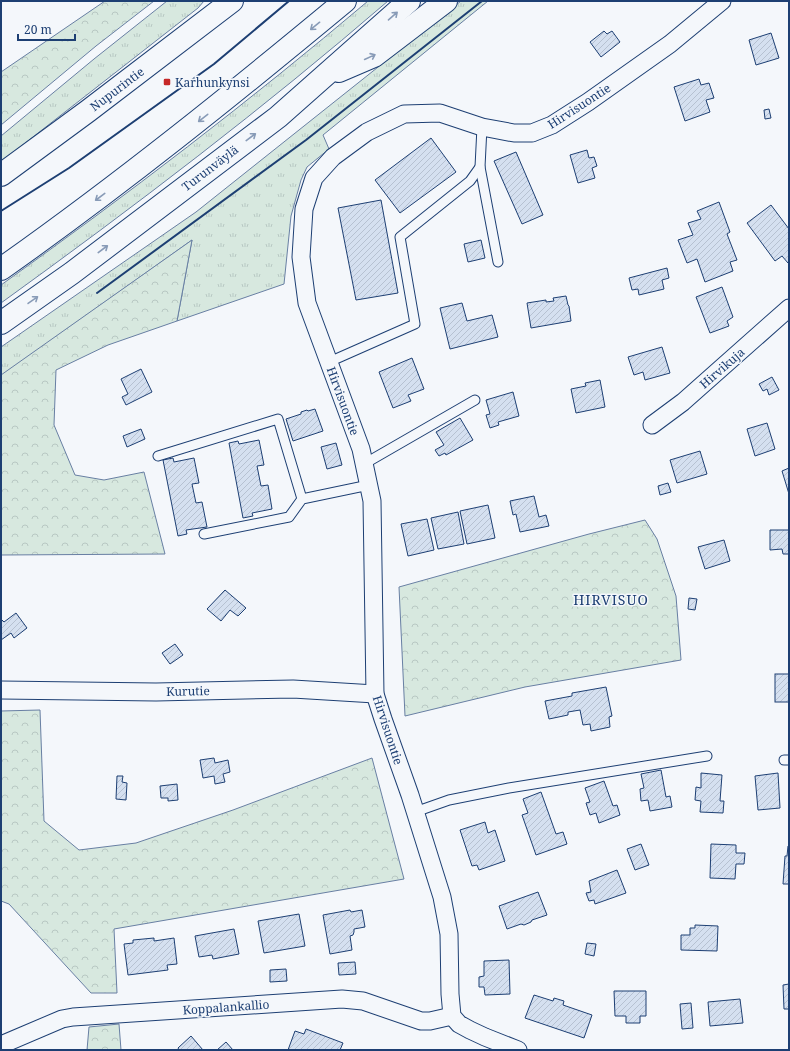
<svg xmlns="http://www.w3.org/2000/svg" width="790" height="1051" viewBox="0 0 790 1051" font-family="'Noto Serif',serif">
<defs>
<pattern id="grass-tufts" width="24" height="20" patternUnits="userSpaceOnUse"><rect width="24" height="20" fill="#d7e8df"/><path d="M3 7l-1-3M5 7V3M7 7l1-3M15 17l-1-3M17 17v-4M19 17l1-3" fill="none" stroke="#b8c8c3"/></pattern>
<pattern id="forest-crowns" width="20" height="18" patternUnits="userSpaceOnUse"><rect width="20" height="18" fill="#d7e8df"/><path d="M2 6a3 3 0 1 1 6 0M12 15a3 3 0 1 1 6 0" fill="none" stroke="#b8c8c3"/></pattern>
<pattern id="building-hatch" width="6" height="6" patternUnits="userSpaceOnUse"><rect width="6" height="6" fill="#d5e0f0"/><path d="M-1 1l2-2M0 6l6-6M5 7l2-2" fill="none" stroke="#b6c1d1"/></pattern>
</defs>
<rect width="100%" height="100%" fill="#f4f7fb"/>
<!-- grass -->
<g fill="url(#grass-tufts)" stroke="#687fa3">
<path d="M167,1H204L198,8L1,162V136L94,59Z"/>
<path d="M368,1H388C264,108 134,207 1,303V285C127,195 250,101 368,1Z"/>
<path d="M461,1H488L323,135L329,149L307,167L301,180L291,216L284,284L177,321L192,240L1,376V347L196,212Z"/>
</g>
<!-- forest -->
<g fill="url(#forest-crowns)" stroke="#687fa3">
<path d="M105,1H154L96,46L1,125V72Z"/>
<path d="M192,240L177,321L108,345L56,370L54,425L75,475L104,480L144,472L165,554L1,555V375Z"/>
<path d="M645,520L657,539L676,596L681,660L525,687L405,716L399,587L589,534Z"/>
<path d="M40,710L44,821L79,850L136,843L233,810L372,758L404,879L114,929L117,993H91L9,904L1,901V711Z"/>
<path d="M119,1024L121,1050H87L89,1027Z"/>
</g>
<!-- building -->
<g fill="url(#building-hatch)" stroke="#1d3f73">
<path d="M604,31L607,34L612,31L620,42L601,57L590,42Z"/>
<path d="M771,33L779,58L756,65L749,40Z"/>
<path d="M699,79L701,85L709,83L714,98L706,100L710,112L685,121L674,87Z"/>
<path d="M769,109L771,118L765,119L764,110Z"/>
<path d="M431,138L456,172L400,213L375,180Z"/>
<path d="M587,150L589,158L594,157L597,166L592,168L595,178L578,183L570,155Z"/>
<path d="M516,152L543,215L522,224L494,161Z"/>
<path d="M381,200L398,293L356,300L338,208Z"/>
<path d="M719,202L730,232L727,234L737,260L730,262L733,271L705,282L697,259L687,263L678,240L693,235L688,223L701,219L697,211Z"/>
<path d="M771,205L789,229V262L788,263L782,256L775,261L747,223Z"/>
<path d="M481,240L485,258L468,262L464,244Z"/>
<path d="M667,268L669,278L662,280L664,289L639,295L638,289L632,290L629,278Z"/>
<path d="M722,287L733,317L727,321L729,326L710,333L696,297Z"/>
<path d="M566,296L568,305L569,306L571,321L531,328L527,303L546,300V302L554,301L553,298Z"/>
<path d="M462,303L467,321L492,315L498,337L450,349L440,308Z"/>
<path d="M662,347L670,373L645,380L643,372L634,375L628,357Z"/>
<path d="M412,358L424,389L408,395L411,401L393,408L379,372Z"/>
<path d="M141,369L152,392L126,405L122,397L128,394L121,379Z"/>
<path d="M772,377L779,390L769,395L767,389L763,391L759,384Z"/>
<path d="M600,380L605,407L576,413L571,389L586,386L585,383Z"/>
<path d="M513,392L519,416L498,422L499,425L490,428L486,415L490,414L486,400Z"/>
<path d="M315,409L323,431L293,441L286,419L301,414V412L307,410L308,411Z"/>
<path d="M460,418L473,440L446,455L445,453L439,456L435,450L444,445L436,432Z"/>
<path d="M767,423L775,449L755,456L747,429Z"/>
<path d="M141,429L145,439L127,447L123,436Z"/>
<path d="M259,440L264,465L257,466L261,486L268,485L272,509L252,513L253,516L243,518L229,443L238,441L239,444Z"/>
<path d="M336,443L342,465L327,469L321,447Z"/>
<path d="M700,451L707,474L677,483L670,460Z"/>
<path d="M173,458L174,462L194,458L199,483L192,484L196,503L202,502L207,527L186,530L187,534L178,536L163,460Z"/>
<path d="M789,468V494L782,471Z"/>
<path d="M668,483L671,492L660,495L658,486Z"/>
<path d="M534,496L539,517L546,515L549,526L520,532L516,514L513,515L510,501Z"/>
<path d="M488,505L495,538L467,544L460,511Z"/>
<path d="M458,512L464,544L438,549L431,518Z"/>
<path d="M427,519L434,550L408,556L401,524Z"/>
<path d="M770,530H789V554H783L782,549L770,550Z"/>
<path d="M724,540L730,561L705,569L698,547Z"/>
<path d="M225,590L246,608L238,616L230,610L221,621L207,609Z"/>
<path d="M689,598L697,599L695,610L688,609Z"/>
<path d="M16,613L27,628L14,638L11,633L1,640V619L4,622Z"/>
<path d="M175,644L183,655L170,664L162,653Z"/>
<rect x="775" y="674" width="14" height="28"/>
<path d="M606,687L612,716L609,717L610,727L591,731L590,724L583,725L580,710L568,712V715L549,719L545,701L572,696V693Z"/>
<path d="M214,758L215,763L228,760L230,772L223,774L225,782L215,784L214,776L203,778L200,760Z"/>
<path d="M661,770L666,797L670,796L672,807L650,811L648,800L641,801L640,789L644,788L641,774Z"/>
<path d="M701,773L722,775L720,801H724L723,813L700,812L701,801L695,800L696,787L701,788Z"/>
<path d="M778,773L780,808L758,810L755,776Z"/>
<path d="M117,776H123L122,782L127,783L126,800L116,799Z"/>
<path d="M604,781L613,806L617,805L620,815L599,823L596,813L590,815L586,803L590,802L585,788Z"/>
<path d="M177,784L178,800L168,801V798H161L160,786Z"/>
<path d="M541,792L556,834L563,832L567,844L536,855L522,815L528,813L523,799Z"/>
<path d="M485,822L488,833L495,830L505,861L479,870L477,865L472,866L460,830Z"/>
<path d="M641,844L649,865L635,870L627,849Z"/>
<path d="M711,844L736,845V853H745L744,864H736L735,879L710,878Z"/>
<path d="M788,846H789V884H783L785,856H787Z"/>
<path d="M617,870L626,893L595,904L594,900L589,901L586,893L591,892L589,881Z"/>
<path d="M538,892L547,915L532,920L531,922L524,925L521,924L507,929L499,906Z"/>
<path d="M350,910L351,912L362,910L365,927L354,929V932L353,935L350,936L352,950L330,954L323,915Z"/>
<path d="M299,914L305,946L264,953L258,921Z"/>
<path d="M695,925L718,926L717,951L681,950V935H690V928H695Z"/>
<path d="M234,929L239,954L213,959L212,955L199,957L195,936Z"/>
<path d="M154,938V941L174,938L177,964L167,965L168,970L128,975L124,944L133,943V940Z"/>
<path d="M587,943L596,944L594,956L585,954Z"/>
<path d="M509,960L510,994L485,995L484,987H479V977L484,976V961Z"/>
<path d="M355,962L356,974L339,975L338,963Z"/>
<path d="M286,969L287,981L270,982V970Z"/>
<path d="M789,984V1009H784L783,985Z"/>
<path d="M614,991H646V1016H640V1023H626V1016H615Z"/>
<path d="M534,995L553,1001L554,998L564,1001L563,1005L592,1015L584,1038L525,1018Z"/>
<path d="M740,999L743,1023L710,1026L708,1002Z"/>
<path d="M691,1003L693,1028L682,1029L680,1004Z"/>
<path d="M306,1029L343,1043L340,1050H288L295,1031L304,1034Z"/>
<path d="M191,1036L203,1050H179L178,1048Z"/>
<path d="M226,1042L233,1050H217Z"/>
</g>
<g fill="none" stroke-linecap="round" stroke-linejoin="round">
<defs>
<g id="lane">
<path d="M482,127L480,167L498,262"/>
<path d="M329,362L415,324L400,237L470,181L480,167"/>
<path d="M158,456L278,419L302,499"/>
<path d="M364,464L475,400"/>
<path d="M204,534L289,517L302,499L369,485"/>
<path d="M784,760H789"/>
<path d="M415,812L449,800L509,788L707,756"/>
</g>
<g id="street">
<path d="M652,425L683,402L789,308"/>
<path d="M1,690L156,692L293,689L375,694"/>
<path d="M1,1045L62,1019L73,1017L342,999L363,1001L421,1021H430L452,1016"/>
<path d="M518,1050L485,1037L470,1030L459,1024L452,1016L450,994L449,934L442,897L410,795L383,719L375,694L372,501L361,449L307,303L301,257L304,209L314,178L333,157L367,132L404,114L440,113L482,127L514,133H532L552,125L588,102L670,44L722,1"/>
</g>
<path id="secondary" d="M1,175L88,111L232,1"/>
<g id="highway">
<path d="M339,71L374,56L446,1"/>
<path d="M1,269C120,185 233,94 345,1"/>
<path d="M1,323L72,273L278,117L409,1"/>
</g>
</defs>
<!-- lane casing -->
<use href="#lane" stroke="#1d3f73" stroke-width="11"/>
<!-- street casing -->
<use href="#street" stroke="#1d3f73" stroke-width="19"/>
<!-- secondary casing -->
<use href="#secondary" stroke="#1d3f73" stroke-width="24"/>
<!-- highway casing -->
<use href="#highway" stroke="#1d3f73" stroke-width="24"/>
<!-- lane -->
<use href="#lane" stroke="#f4f7fb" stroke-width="9"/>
<!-- street -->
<use href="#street" stroke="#f4f7fb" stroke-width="17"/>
<!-- secondary -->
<use href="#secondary" stroke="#f4f7fb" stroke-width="22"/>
<!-- highway -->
<use href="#highway" stroke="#f4f7fb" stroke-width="22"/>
<!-- wall -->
<g stroke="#1d3f73" stroke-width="2">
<path d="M1,211L69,168L214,64L289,1"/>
<path d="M97,293L306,140L482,1"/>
</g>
</g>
<!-- one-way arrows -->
<defs><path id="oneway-shaft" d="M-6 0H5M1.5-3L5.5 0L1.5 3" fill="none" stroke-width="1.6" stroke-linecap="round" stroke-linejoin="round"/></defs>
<g stroke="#889bb7">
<use href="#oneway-shaft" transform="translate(393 16) rotate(-41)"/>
<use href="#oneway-shaft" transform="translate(315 26) rotate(141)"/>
<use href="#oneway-shaft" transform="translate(370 57) rotate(-25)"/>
<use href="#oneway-shaft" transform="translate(203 118) rotate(142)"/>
<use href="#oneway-shaft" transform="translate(251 137) rotate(-37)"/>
<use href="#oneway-shaft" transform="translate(100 197) rotate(143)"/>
<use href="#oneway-shaft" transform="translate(103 249) rotate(-37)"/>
<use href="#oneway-shaft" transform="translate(33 300) rotate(-35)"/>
</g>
<!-- markers -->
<rect fill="#c62828" stroke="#f4f7fb" stroke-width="1.5" x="163" y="78" width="8" height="8" rx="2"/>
<g text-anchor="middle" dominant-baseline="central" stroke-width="3" stroke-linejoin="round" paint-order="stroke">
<!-- poi labels -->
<g font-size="12" fill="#1d3f73" stroke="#f4f7fb" text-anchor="start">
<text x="175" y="82">Karhunkynsi</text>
</g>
<!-- street labels -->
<g font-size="12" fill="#1d3f73" stroke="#f4f7fb">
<text transform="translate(117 89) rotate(-37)">Nupurintie</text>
<text transform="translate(579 106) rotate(-33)">Hirvisuontie</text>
<text transform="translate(210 168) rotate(-37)">Turunväylä</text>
<text transform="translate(722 368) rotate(-41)">Hirvikuja</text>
<text transform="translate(343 401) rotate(70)">Hirvisuontie</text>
<text transform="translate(188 691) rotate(-1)">Kurutie</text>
<text transform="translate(388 730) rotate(72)">Hirvisuontie</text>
<text transform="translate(226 1007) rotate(-4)">Koppalankallio</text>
</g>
<!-- quarter labels -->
<g font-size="14" letter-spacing="1" fill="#1d3f73" stroke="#f4f7fb">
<text x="611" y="599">HIRVISUO</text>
</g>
</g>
<!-- border -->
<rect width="790" height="1051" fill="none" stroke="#1d3f73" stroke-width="4"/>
<!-- scale -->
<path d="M18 34v6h57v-6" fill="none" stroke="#1d3f73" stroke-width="2"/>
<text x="24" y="34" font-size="12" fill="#1d3f73" stroke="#f4f7fb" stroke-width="3" paint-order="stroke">20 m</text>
</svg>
